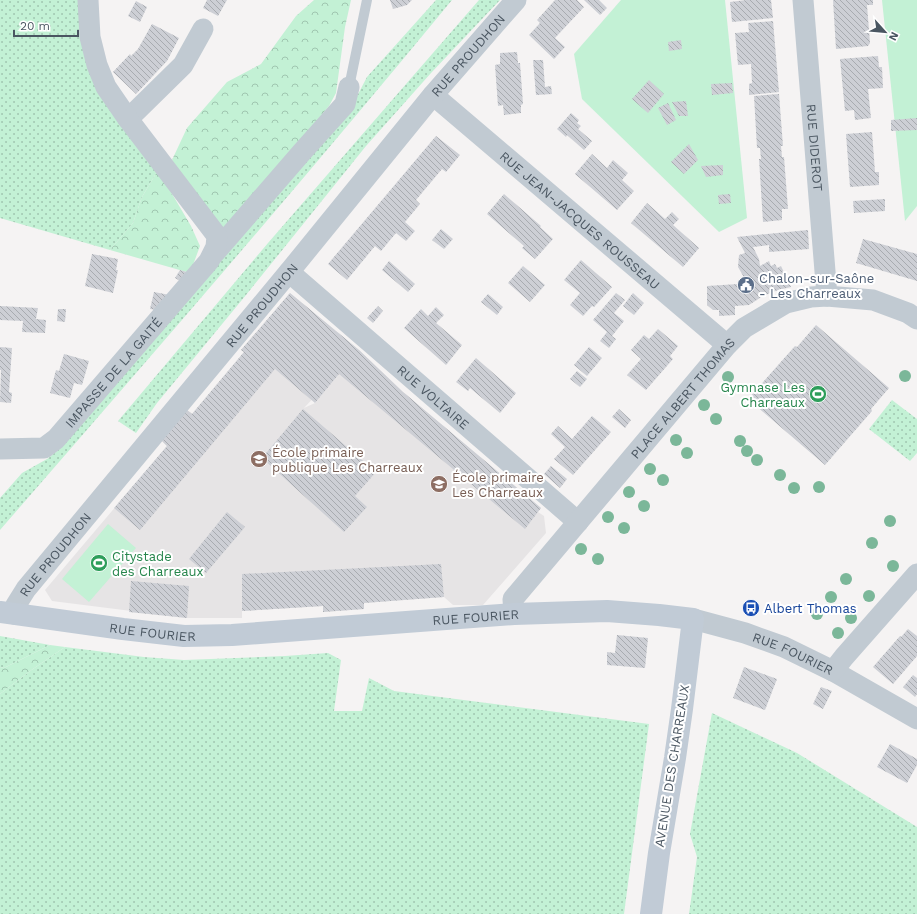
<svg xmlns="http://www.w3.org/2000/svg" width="917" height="914" viewBox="0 0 917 914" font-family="'Work Sans',sans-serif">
<defs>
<pattern id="grass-dots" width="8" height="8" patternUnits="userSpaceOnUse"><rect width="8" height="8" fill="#c3f1d5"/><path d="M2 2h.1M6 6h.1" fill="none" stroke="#a0c6b0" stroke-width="1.8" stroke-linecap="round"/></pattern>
<pattern id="forest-crowns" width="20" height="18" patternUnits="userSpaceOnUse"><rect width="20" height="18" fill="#c3f1d5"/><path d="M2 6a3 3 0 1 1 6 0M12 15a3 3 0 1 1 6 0" fill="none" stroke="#a0c6b0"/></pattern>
<pattern id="building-back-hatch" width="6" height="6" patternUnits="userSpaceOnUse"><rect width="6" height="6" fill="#cdcfd5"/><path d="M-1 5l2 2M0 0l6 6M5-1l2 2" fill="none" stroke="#a8abb0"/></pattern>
</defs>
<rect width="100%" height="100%" fill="#f5f3f3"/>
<!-- education -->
<path fill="#e6e4e5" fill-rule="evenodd" d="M290,293L359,350L403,392L541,508L538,512L544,516L546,533L483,605H453L444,597L364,603V609L323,612V606L242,611V618H187L52,601L45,590L167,446L162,441L187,410L192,414L244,352L241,350ZM353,356L339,374L315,403L304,408Z"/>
<!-- grass -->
<g fill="url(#grass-dots)">
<path d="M0,0H79V32L158,170L142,197L133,223L110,250L0,218Z"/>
<path d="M436,0H452C305,179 152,355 0,530V498L22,473L47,459L62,447L355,100L367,77Z"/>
<path d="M479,0H500L431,73L366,146L246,295L157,403L136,433L118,421L268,243Z"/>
<path d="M892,400L917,419V453L910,461L869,429Z"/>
<path d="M0,636L50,645L4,668L0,667Z"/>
<path d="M65,647L144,657L184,660L285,656L328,653L341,660L334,711H362L369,678L394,691L649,724L624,914H0V694L30,671Z"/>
<path d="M712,713L797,753L917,827V914H689L697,857L690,834Z"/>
</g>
<!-- forest -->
<g fill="url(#forest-crowns)">
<path d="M314,0H351L345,27L336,93L329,106L223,235L172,160L187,128L227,82L261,64L296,16Z"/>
<path d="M158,170L191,226L200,246L190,273L110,250L133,223L142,197Z"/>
<path d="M50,645L65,647L30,671L0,694V667L4,668Z"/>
</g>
<!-- garden -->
<g fill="#c3f1d5">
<path d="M621,0H725L747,218L719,232L582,99L574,54Z"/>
<path d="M882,0H917V206L905,221Z"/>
<path d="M108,524L136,548L89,602L62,579Z"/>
</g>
<!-- building -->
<g fill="url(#building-back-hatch)">
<path d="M207,0H227L218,16L203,8Z"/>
<path d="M390,0H412L407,5L393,9Z"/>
<path d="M555,0H577L584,7L555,38L565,47L554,59L529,35L540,23L537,20Z"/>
<path d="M584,0H599L607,8L600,15Z"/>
<path d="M746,0H771L773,18L732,22L730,2Z"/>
<path d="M833,0H873V5H867L870,43L868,46L836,49Z"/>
<path d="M136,1L147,7L140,22L128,16Z"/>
<path d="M773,21L779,92L749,95V84L752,83L751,64L738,65L735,33L749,32L748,23Z"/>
<path d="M152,24L179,38L167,61L136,94L113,72L130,54L131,56L138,49Z"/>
<path d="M681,40L682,49L669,51L668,42Z"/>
<path d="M517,52L518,63H520L523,104L521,105V113L504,115L503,105L498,106L495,65L500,64V53Z"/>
<path d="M878,56L879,67H882L883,88L868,89L871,118L855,120L854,110L845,111L840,59Z"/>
<path d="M533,60H543L545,87L551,86L552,94L536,95Z"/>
<path d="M649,80L664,94L648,113L632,99Z"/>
<path d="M732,83L733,93L712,95L711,84Z"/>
<path d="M779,94L783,146H781L782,157H784L788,209H782V220L763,222L759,159H761L760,148H757L754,96Z"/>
<path d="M686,101L688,116H679L672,102Z"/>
<path d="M668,103L676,120L667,125L658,108Z"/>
<path d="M571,113L579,120L577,123L581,126L578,129L592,141L584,150L567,135L566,137L557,129Z"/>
<path d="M917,118V130L891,131V120Z"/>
<path d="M872,132L875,172H879V185L850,187L846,134Z"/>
<path d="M436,136L460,155L446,172L442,169L416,200L420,204L405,222L415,231L406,241L396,233L381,251L375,246L347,280L328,264Z"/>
<path d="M689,144L698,160L684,174L671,162Z"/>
<path d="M592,154L607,168L613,160L628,173L622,180L634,191L617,210L575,174Z"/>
<path d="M723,165V175L706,177L701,166Z"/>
<path d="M504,194L541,226L540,227L553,239L535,259L522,248L524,246L487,214Z"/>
<path d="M730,194L731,203L719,204L718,195Z"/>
<path d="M885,199V211L854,213L853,201Z"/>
<path d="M647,203L665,219L672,212L679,219L673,225L699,248L683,267L631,223Z"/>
<path d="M441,229L453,239L444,249L432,240Z"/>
<path d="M808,230L809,249L769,252V245L753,247L759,259L760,266L769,261L771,266L775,264L777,268L781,266L791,287L778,290L763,296L749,305L735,306V315L719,316V310H713L707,305V286L738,284V280L745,279L738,267L739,255L745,253L737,237Z"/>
<path d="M863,239L917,254V281L856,263Z"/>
<path d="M92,254L118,259L116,270H118L113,293L85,286Z"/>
<path d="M581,260L612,287L594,307L592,306L583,316L570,305L580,293L564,280Z"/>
<path d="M389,261L415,284L408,292L382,270Z"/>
<path d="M523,266L545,285L530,302L508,283Z"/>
<path d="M180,270L190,273L182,282L175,278Z"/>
<path d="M154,292L170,295L157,310L150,309Z"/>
<path d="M290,293L359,350L403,392L541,508L525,529L339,374L315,403L275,369L140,530L114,508L167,446L162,441L187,410L192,414L244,352L241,350Z"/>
<path d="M616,293L625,300L614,313L624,321L612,336L616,339L609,348L600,341L607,332L593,320Z"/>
<path d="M633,293L644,303L634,315L623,306Z"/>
<path d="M488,294L503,307L497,315L481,302Z"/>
<path d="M0,306L38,308L36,319L46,320L45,333L22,332L23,321L0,320Z"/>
<path d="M378,306L383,311L373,323L367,318Z"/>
<path d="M436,307L444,315L436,323L462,345L446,365L404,328L421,309L428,316Z"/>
<path d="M58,309H66L65,322L57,321Z"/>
<path d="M816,325L889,388L871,409L872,411L825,465L748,399L795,346L797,347Z"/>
<path d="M658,329L678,346L670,356L673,359L646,390L627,375L641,359L631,350L644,335L649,339Z"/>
<path d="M0,347L12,348L9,392L12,393L11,403L0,402L1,370H0Z"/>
<path d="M589,347L602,358L587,376L574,365Z"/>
<path d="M64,354L89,361L82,385L74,383L70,398L50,393L56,370L59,371Z"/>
<path d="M476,358L516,393L500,413L470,388L468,391L456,382Z"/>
<path d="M577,371L587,379L580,387L570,379Z"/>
<path d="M303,409L376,472L355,496L367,507L344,532L262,458Z"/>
<path d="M619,409L631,420L625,428L612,417Z"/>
<path d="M592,416L611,432L573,475L554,459L565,447L551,434L558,426L572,439Z"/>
<path d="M551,466L567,479L560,488L544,474Z"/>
<path d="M227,512L245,527L206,573L189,559Z"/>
<path d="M441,564L444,597L364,603V609L323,612V606L242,611V574Z"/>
<path d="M131,581L189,586L187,618L129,612Z"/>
<path d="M908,629L917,636V656L893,684L873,667L900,636L901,637Z"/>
<path d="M617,635L648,638L645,668L607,665V652L615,653Z"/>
<path d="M744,667L777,679L765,710L733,698Z"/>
<path d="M913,675L917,678V694L915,697L903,687Z"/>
<path d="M821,687L832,691L823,709L813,704Z"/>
<path d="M890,744L917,759V765L907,783L877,767Z"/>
</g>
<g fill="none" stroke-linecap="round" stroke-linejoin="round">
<!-- lane -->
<path stroke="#c1cad2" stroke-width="10" d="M349,87L367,0"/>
<!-- street -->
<g stroke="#c1cad2" stroke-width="21">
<path id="s1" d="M803,0L827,296"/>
<path id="s2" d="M433,95L727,345"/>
<path d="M128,119L183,65L203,29"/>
<path d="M212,256L302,152L345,104L349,87"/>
<path id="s3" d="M289,272L563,509L578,522"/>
<path id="s4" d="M0,449L44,448L56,439L209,261L216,247L217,236L128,119L106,87L97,65L90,37L88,0"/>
<path id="s5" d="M14,614L16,605L26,589L289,272L433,95L516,0"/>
<path id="s6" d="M514,614L513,599L727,345L744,328L786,303L811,297L827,296L873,300L908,313L917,319"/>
<path id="s7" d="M693,619L745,633L784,647L833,671L917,719"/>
<path d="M833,671L844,657L917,574"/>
</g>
<!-- secondary -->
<path stroke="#c1cbd6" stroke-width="22" id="s8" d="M0,612L123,629L184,636L232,635L514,614L607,611L659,615L693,619L682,709L675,758L659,853L651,914"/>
</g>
<!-- trees -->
<g fill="#7bb799">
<circle cx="905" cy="376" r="6"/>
<circle cx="728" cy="377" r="6"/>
<circle cx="704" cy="405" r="6"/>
<circle cx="716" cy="419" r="6"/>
<circle cx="676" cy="440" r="6"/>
<circle cx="740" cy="441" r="6"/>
<circle cx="747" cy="451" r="6"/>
<circle cx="687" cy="453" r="6"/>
<circle cx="757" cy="460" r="6"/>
<circle cx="650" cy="469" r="6"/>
<circle cx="780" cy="475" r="6"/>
<circle cx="663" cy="480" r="6"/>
<circle cx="819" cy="487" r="6"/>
<circle cx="794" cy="488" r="6"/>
<circle cx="629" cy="492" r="6"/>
<circle cx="644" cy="506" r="6"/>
<circle cx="608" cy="517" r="6"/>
<circle cx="890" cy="521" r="6"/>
<circle cx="624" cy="528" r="6"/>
<circle cx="872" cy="543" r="6"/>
<circle cx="581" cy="549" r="6"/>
<circle cx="598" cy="559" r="6"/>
<circle cx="893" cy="566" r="6"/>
<circle cx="846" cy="579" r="6"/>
<circle cx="869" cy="596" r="6"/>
<circle cx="831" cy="597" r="6"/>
<circle cx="817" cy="614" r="6"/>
<circle cx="851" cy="618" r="6"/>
<circle cx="838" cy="633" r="6"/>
</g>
<!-- icons -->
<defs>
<symbol id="civic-disc" viewBox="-11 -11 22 22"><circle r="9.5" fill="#5c6f8a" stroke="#fff"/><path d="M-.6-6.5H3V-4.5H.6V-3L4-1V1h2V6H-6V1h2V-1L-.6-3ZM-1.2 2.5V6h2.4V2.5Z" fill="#fff"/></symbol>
<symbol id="stadium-disc" viewBox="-11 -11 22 22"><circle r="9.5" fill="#2e9e5b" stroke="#fff"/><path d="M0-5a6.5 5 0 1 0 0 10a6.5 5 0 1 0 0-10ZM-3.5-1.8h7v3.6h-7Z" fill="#fff"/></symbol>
<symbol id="school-disc" viewBox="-11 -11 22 22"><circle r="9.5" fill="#8d6e63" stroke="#fff"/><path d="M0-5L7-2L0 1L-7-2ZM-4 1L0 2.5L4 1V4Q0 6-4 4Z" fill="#fff"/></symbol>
<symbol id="bus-disc" viewBox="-11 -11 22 22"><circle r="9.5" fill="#1a4fb4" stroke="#fff"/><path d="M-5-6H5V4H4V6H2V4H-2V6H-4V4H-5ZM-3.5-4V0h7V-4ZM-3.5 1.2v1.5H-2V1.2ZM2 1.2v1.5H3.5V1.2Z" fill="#fff"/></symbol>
</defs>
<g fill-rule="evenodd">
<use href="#civic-disc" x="736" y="275" width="20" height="20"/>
<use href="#stadium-disc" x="808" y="384" width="20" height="20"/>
<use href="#school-disc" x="249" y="449" width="20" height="20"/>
<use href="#school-disc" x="429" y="474" width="20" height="20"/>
<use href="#stadium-disc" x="89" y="553" width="20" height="20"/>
<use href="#bus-disc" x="741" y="598" width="20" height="20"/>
</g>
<g text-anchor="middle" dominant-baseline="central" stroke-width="4" stroke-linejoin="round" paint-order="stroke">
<!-- street labels -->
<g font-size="13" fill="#4a5661" stroke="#fff">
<text stroke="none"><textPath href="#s5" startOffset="721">RUE PROUDHON</textPath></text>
<text stroke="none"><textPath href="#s1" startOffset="148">RUE DIDEROT</textPath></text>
<text stroke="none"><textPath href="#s2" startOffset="193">RUE JEAN-JACQUES ROUSSEAU</textPath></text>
<text stroke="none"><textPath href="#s5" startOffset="397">RUE PROUDHON</textPath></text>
<text stroke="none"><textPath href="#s4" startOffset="147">IMPASSE DE LA GAITÉ</textPath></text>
<text stroke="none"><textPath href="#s3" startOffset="191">RUE VOLTAIRE</textPath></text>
<text stroke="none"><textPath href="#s6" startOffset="278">PLACE ALBERT THOMAS</textPath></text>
<text stroke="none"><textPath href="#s5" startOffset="73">RUE PROUDHON</textPath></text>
<text stroke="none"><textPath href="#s8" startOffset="478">RUE FOURIER</textPath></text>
<text stroke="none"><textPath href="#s8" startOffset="154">RUE FOURIER</textPath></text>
<text stroke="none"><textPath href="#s7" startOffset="106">RUE FOURIER</textPath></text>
<text transform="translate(672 766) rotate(-81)">AVENUE DES CHARREAUX</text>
</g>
<!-- service labels -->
<g font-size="13" fill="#4e5e75" stroke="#fff" text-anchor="start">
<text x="759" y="278">Chalon-sur-Saône<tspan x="759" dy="15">- Les Charreaux</tspan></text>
</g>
<!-- leisure labels -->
<g font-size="13" fill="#27864d" stroke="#fff" text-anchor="end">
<text x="805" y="387">Gymnase Les<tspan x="805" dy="15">Charreaux</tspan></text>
<text x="112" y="556" text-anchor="start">Citystade<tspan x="112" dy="15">des Charreaux</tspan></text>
</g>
<!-- education labels -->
<g font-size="13" fill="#785e54" stroke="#fff" text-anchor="start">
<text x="272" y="452">École primaire<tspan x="272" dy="15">publique Les Charreaux</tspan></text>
<text x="452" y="477">École primaire<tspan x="452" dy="15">Les Charreaux</tspan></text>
</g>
<!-- transit labels -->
<g font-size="13" fill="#164399" stroke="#fff" text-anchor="start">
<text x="764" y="608">Albert Thomas</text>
</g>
</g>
<!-- north arrow -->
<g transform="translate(885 32) rotate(117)" stroke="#ffffff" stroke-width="3" paint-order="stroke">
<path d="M0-3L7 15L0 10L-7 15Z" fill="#4a5661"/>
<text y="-6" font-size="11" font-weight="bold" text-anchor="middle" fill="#4a5661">N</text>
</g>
<!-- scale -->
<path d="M14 30v6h64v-6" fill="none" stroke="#4a5661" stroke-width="2"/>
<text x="20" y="30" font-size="12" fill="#4a5661" stroke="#ffffff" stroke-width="3" paint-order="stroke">20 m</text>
</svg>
